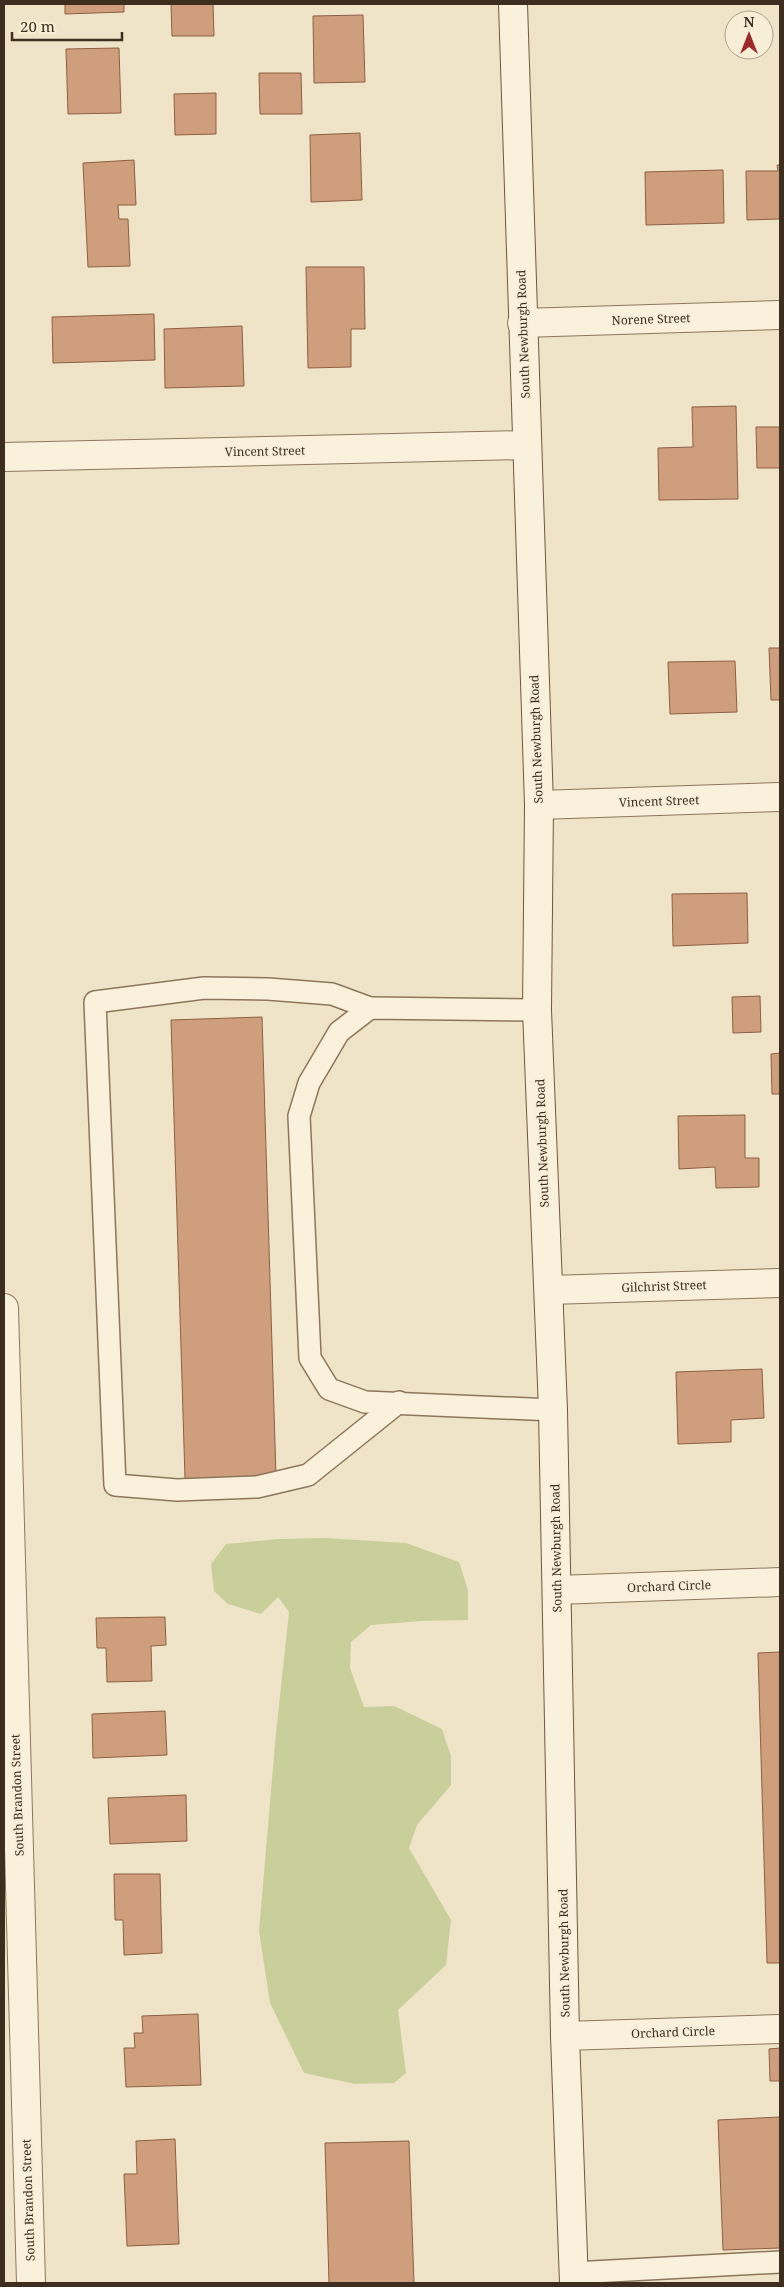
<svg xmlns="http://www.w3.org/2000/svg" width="784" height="2287" viewBox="0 0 784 2287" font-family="'Noto Serif',serif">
<rect width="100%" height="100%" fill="#f0e4c8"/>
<!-- green -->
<path fill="#c9cf9b" d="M325,1538L406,1543L459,1562L468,1590V1620L421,1621L371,1625L351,1642L350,1668L364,1707L394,1706L442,1729L451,1756V1785L417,1825L409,1848L451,1920L446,1965L398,2010L406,2073L394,2083L355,2084L304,2073L270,2003L259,1931L276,1733L289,1612L278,1597L261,1614L228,1604L214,1591L211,1564L226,1544L279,1539Z"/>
<!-- building -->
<g fill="#cf9f7d" stroke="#8d5f41">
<path d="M65,4H124V12L65,14Z"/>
<path d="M171,4H213L214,36H172Z"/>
<path d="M363,15L365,82L314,83L313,16Z"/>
<path d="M119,48L121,113L68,114L66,49Z"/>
<path d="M259,73H301L302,114H260Z"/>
<path d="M216,93V134L175,135L174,94Z"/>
<path d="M360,133L362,200L311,202L310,135Z"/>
<path d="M134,160L136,205H118L119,219H128L130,266L88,267L83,163Z"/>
<path d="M777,165H780V219L747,220L746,171H778Z"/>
<path d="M723,170L724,223L646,225L645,172Z"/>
<path d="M306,267H364L365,329H351V367L308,368Z"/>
<path d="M154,314L155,360L53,363L52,317Z"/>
<path d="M242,326L244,386L165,388L164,329Z"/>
<path d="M736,406L738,499L659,500L658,448L693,447L692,407Z"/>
<path d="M756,427H780V468H757Z"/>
<path d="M769,648H780V700H771Z"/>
<path d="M735,661L737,712L670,714L668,662Z"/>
<path d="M747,893L748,943L673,946L672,894Z"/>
<path d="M760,996L761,1032L733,1033L732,997Z"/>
<path d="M262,1017L276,1476L185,1479L171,1020Z"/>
<path d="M780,1053V1094H772L771,1054Z"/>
<path d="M745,1115V1158H759V1187L716,1188L715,1167L679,1169L678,1116Z"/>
<path d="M762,1369L764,1418L731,1420V1442L678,1444L676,1372Z"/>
<path d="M165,1617L166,1645L151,1646L152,1681L107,1682L106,1648H97L96,1618Z"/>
<path d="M780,1652V1963H767L758,1653Z"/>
<path d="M165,1711L167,1755L93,1758L92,1714Z"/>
<path d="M186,1795L187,1841L110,1844L108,1798Z"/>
<path d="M114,1874H160L162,1953L124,1955L123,1920H115Z"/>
<path d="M198,2014L201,2085L126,2087L124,2048H135L134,2033H143L142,2016Z"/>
<path d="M780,2048V2081H770L769,2049Z"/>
<path d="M780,2117V2248L723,2250L718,2120Z"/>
<path d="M175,2139L179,2244L127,2246L124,2174H137L136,2141Z"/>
<path d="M409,2141L414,2283H329L325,2143Z"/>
</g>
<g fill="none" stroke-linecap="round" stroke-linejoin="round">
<defs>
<g id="lane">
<path d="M370,1008L332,994L268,989L204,988L95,1002L115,1485L177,1490L257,1487L308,1475L399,1402"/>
<path d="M537,1010L370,1008L339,1032L309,1083L299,1116L310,1358L329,1389L365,1402L553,1410"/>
<path d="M573,2273L780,2262"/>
</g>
<g id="street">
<path d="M522,323L780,315"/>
<path d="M4,457L526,445"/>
<path d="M539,805L780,797"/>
<path d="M549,1290L780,1283"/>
<path d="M4,1308L31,2283"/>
<path d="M557,1590L780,1582"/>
<path d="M565,2036L780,2029"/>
</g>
<path id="secondary" d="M513,4L539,805L537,1010L553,1410L565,2036L574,2283"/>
</defs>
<!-- lane casing -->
<use href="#lane" stroke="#8d765c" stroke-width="24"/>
<!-- street casing -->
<use href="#street" stroke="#8d765c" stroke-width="30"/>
<!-- secondary casing -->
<use href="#secondary" stroke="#6f573f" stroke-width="30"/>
<!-- lane -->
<use href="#lane" stroke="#faf1dc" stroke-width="21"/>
<!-- street -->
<use href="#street" stroke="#faf1dc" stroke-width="28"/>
<!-- secondary -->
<use href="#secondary" stroke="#faf1dc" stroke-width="28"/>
</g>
<g text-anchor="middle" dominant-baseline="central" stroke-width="4" stroke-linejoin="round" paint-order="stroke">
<!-- street labels -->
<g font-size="12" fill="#3d2e20" stroke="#f7eed8">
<text transform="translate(651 319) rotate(-2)">Norene Street</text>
<text transform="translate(523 334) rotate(-92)">South Newburgh Road</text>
<text transform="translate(265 451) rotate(-1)">Vincent Street</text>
<text transform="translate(536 739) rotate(-92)">South Newburgh Road</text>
<text transform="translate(659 801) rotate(-2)">Vincent Street</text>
<text transform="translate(542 1143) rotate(-92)">South Newburgh Road</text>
<text transform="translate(664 1286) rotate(-2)">Gilchrist Street</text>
<text transform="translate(556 1548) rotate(-91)">South Newburgh Road</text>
<text transform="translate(669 1586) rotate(-2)">Orchard Circle</text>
<text transform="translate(17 1795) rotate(-92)">South Brandon Street</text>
<text transform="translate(564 1953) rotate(-91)">South Newburgh Road</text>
<text transform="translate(673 2032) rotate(-2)">Orchard Circle</text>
<text transform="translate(28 2200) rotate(-92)">South Brandon Street</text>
</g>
</g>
<!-- border -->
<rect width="784" height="2287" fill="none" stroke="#3d2e20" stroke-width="10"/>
<!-- north arrow -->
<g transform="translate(749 35)"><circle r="24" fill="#f7eed8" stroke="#ada18e"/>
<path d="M0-4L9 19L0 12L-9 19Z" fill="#9e2a2b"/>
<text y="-8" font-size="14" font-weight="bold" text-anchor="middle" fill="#3d2e20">N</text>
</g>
<!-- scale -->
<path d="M12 32v8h110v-8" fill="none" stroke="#3d2e20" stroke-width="2.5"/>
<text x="20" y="32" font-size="15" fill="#3d2e20" stroke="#f7eed8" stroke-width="4" paint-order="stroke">20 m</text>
</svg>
